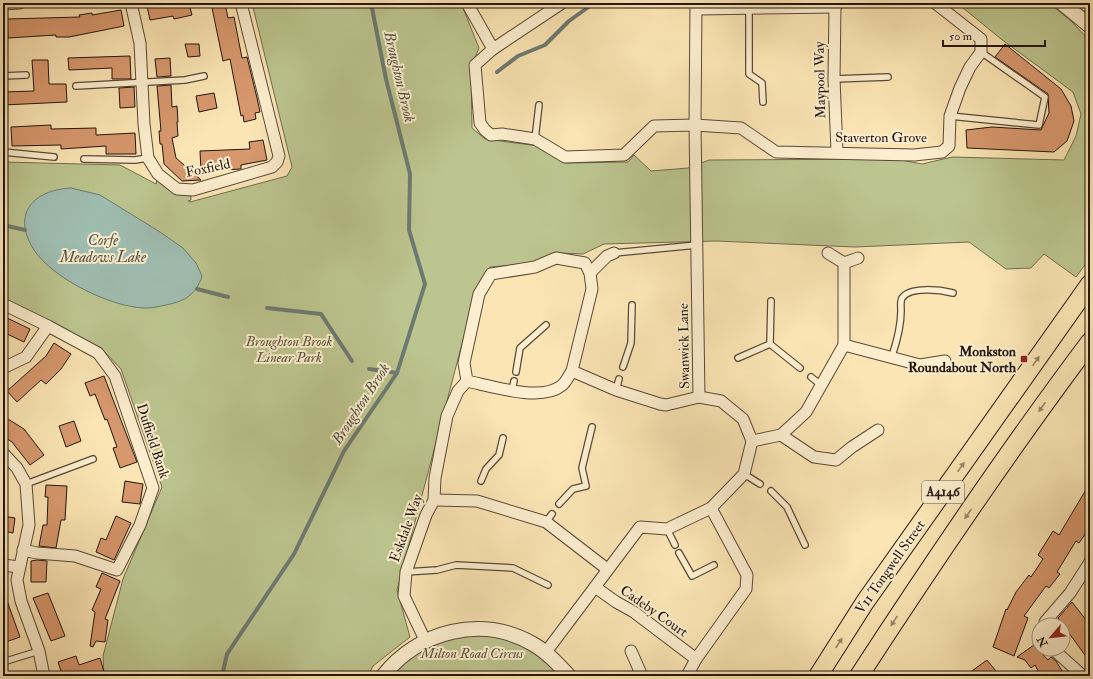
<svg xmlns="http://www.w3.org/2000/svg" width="1093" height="679" viewBox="0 0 1093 679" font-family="'IM FELL Double Pica',serif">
<rect width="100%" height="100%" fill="#fbe5b4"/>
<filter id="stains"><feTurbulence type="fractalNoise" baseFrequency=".005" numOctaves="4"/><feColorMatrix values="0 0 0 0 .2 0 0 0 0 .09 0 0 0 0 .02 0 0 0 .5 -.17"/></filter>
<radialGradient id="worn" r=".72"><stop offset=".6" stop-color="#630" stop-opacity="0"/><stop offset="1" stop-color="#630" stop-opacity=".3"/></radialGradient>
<!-- green -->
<g fill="#bcc58f" stroke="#706d4f">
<path d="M252,3H461L479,48L471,68L472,128L485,139L539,146L567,163L628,162L634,155L651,171L688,168L709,160L896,159L922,164L952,157L1064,160L1076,136L1081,114L1073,92L1001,39L957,3H1049L1070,20L1090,41V258L1076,277L1044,254L1031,268L1006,269L969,242L855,247L716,241L604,244L583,254L560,253L536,263L490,267L476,291L397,590L410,637L373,666L368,676H100L104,675L103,656L123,579L162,487L121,369L102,349L3,298V162L120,165L156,184L157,179L183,195L191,196V200L188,201L190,202L287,176L292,167Z"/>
<path d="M461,629L532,643L561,676H383L395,661Z"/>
</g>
<!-- water -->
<path fill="#9fbeb2" stroke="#6d7a71" d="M71,188L100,195L160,232L183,248L196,263L202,276C196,295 185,301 166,305C160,306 154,308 148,308C114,309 53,279 34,250C11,214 33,190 71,188Z"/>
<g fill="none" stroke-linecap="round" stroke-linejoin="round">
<!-- stream -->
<g stroke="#6d7a71" stroke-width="4">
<path d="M497,72L518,56L545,45L569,21L594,3"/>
<path d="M3,225L25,230"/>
<path d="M197,289L228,297"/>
<path d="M267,308L321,314L352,361"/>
<path d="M369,369L397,373"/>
<path d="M222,676L227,654L294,554L344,451L397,373L425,284L409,230L410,174L386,79L371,3"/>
</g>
</g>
<!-- building -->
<g fill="#d7986d" stroke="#23150f">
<path d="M161,3L189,4L192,15L174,19L173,16L150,20L147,6Z"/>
<path d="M211,3H225L228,18L234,17L242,58L247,57L257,98L260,112L255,113L256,119L244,122L243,115L241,116L230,59L223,61Z"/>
<path d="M121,10L124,26L69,37H56V35L8,38L7,19L80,17L79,15L92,13V15Z"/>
<path d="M185,44H199L200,56L188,57Z"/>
<path d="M1005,44L1061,89L1071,106L1074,121L1067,141L1054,152L967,148L966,130L992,127L1041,130L1049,113L1048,94L995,57Z"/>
<path d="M130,56L131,79H112V68L69,70L68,58Z"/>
<path d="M170,58L171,76L157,77L155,59Z"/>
<path d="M32,60H48L49,84H66L67,102L3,105V92L34,91Z"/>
<path d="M171,85L172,107L177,106L178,122H177L178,136L172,138L176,158L201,180L182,181L164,164L162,144H160L159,131H161L157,86Z"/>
<path d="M134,87L135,107L120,108L119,88Z"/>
<path d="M214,93L217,108L199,112L196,96Z"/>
<path d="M51,125V129L96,128V135L135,133L136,154H106V146L61,149V145L12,146L11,127Z"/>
<path d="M263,140L267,160L241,165V169L201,171L200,151L250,149L249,142Z"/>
<path d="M3,316L30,329L24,342L3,332Z"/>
<path d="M54,343L71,354L61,369L46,384L41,380L17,402L7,391L46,356Z"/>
<path d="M104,376L137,462L120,468L113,448L117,447L107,419L105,420L95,394L90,396L85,383Z"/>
<path d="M3,416L24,429L44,455L30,465L12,442L3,436Z"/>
<path d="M74,421L81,441L66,447L59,426Z"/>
<path d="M125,481L143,484L140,504L122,502Z"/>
<path d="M1090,483V527L1079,543L1076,541L1057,572L1060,574L1049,588L1046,586L1024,616L1028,618L1014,656L993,647L1006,609L1007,610L1016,592L1029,575L1031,577L1043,559L1038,555L1053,531L1059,535Z"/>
<path d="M46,485L67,486L65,520H61L56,548L39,546L43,525H47L48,497H45Z"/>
<path d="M3,516L15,518L13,533L3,531Z"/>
<path d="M116,516L131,523L114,560L96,552L101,538L106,540Z"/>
<path d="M37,560L47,561L46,582H31V561Z"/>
<path d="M102,573L120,581L105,619L108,620L105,642L96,641L93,647L90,646L95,612L92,610L101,589L96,587Z"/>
<path d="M48,593L65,636L51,641L33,598Z"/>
<path d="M5,595L20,637L3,643V596Z"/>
<path d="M1072,602L1090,625V662L1058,618Z"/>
<path d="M1034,645L1048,660L1051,657L1056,661L1065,676H1041L1035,665L1031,668L1025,660L1017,657Z"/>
<path d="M76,656L79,665L100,658L104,672L90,676H51V674L61,671L58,662Z"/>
<path d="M987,660L1000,676H965Z"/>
</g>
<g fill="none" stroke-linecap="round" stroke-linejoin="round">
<defs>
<g id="service">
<path d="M749,8V74L762,83L763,102"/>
<path d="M3,76L26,75"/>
<path d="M834,79L888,77"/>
<path d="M76,86L185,80L204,76"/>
<path d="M950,116L1039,125L1045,97L981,52"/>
<path d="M535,139L539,105"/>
<path d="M3,152L54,157"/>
<path d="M84,159L135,160L148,158"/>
<path d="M614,253L697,245"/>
<path d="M771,301L770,344L800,368"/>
<path d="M892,356C897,341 901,327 901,311C901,306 900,302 902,298C910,286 941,290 953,293"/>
<path d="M738,358L770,344"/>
<path d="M623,367L631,343L632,305"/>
<path d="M516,372L520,348L546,325"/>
<path d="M811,377L821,385"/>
<path d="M512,390L514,381"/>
<path d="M616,390L619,379"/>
<path d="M744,474L760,484"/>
<path d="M481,481L486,469L499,455L503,438"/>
<path d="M26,484L93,459"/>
<path d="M771,491L787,507L805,545"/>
<path d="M559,504L573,489L586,486L582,468L592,427"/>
<path d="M546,522L552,514"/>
<path d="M667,529L675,545"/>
<path d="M679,553L692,576L714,565"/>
<path d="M406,572L437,570L456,565L513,568L548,585"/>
<path d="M3,662L39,651"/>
<path d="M3,672L4,676"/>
</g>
<g id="minor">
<path d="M131,3L140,43L144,124L148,158L158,174L177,189L193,190L272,167L277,162L279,156L241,3"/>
<path d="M467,3L493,49"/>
<path d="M562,3L493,49L475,65L480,123L485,130L491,135L502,134L535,139L565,157L624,155L654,126L695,125L741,128L776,152L914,155L942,152L949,146L950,116L960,88L970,67L981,52V39L935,3"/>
<path d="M3,4L20,3"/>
<path d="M835,7L834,79L837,152"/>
<path d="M697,9L835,7L838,3"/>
<path d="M828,253L844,263"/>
<path d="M590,273L607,256L614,253"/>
<path d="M3,304L48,326"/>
<path d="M844,345L920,365L945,361"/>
<path d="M3,368L26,357L48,326L98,353L115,376L153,488L140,525L117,570L75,556L37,553L23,550"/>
<path d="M572,371C569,375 566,383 561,386C541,402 491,386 467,381L464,363L479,294L491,274L535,267L556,258L585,263L590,273L592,289L572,371L616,390L660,404L666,405L699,397"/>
<path d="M781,435L814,457L836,460L852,447L878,430"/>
<path d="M752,441L781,435L806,412L844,345V263L858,258"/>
<path d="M3,453L17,468L26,484L29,525L17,580L21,601L39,651L44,676"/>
<path d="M434,500L477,501L546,522L607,569"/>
<path d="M3,565L19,567"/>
<path d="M595,587L616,602L634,612L696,659"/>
<path d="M1045,625V622L1070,593L1090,562"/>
<path d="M425,640L404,596L406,572L426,515L434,500L435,478L447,416L458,391L467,381"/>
<path d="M1053,649L1083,676"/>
<path d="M631,651L642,676"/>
<path d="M546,652L640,527L667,529L711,508L744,474L752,441L743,419L721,401L699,397L695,125L696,3"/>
<path d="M687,676L696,659L746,589L747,575L711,508"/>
</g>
<g id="tertiary">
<path d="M1062,3L1090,26"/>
<path d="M383,676C418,631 482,614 533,644C547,652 558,664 569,676"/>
</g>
<g id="trunk">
<path d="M818,676L865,602L1090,284"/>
<path d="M859,676C933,562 1009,450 1090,342"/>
</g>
</defs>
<!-- service casing -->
<use href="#service" stroke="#594938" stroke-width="8"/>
<!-- minor casing -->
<use href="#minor" stroke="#594938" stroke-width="13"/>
<!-- tertiary casing -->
<use href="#tertiary" stroke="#594938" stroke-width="16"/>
<!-- trunk casing -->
<use href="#trunk" stroke="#23150f" stroke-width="20"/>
<!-- service -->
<use href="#service" stroke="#fceece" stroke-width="5.5"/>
<!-- minor -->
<use href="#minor" stroke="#fceece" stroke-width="11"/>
<!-- tertiary -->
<use href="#tertiary" stroke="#fceece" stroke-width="14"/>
<!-- trunk -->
<use href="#trunk" stroke="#fbe5b4" stroke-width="18"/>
</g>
<!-- one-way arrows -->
<defs><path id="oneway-solid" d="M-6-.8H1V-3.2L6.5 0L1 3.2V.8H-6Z"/></defs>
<g fill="#9a876a">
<use href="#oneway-solid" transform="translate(1036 361) rotate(-55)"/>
<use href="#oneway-solid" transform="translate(1042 407) rotate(125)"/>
<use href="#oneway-solid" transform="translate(961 467) rotate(-55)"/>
<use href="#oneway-solid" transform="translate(968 514) rotate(125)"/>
<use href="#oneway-solid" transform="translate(894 621) rotate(123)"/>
<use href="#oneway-solid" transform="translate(839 643) rotate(-57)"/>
</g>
<!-- markers -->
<rect fill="#8f2418" stroke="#fceece" stroke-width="1.5" x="1020" y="355" width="8" height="8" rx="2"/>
<g text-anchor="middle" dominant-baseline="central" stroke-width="4" stroke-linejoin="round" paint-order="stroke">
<!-- shield labels -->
<rect fill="#fceece" stroke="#645648" stroke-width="1" x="922" y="481" width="42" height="22" rx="3"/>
<g font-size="13" font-weight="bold" fill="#23150f">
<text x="943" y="492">A4146</text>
</g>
<!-- street labels -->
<g font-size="14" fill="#23150f" stroke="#fceece">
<text transform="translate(820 80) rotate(-91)">Maypool Way</text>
<text x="881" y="137">Staverton Grove</text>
<text transform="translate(208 168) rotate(-12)">Foxfield</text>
<text transform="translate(684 346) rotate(-91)">Swanwick Lane</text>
<text transform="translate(153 441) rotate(72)">Duffield Bank</text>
<text transform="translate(406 528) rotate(-70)">Eskdale Way</text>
<text transform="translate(890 567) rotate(-55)">V11 Tongwell Street</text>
<text transform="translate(654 611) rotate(35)">Cadeby Court</text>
</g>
<!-- park labels -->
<g font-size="14" font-style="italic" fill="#59533c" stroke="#fceece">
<text x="289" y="341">Broughton Brook<tspan x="289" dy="16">Linear Park</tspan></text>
<text x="472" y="653">Milton Road Circus</text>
</g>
<!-- poi labels -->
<g font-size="14" font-weight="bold" fill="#23150f" stroke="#fceece" text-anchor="end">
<text x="1016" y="351">Monkston<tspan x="1016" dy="16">Roundabout North</tspan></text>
</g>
<!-- water labels -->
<g font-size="15" font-style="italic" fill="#4e5048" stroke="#fceece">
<text transform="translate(399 77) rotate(77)">Broughton Brook</text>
<text x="103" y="240">Corfe<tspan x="103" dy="17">Meadows Lake</tspan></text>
<text transform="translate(361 404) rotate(-57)">Broughton Brook</text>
</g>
</g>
<!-- margin -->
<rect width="1093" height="679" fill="none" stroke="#fbe5b4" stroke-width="16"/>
<rect x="4" y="4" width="1085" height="671" fill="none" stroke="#23150f" stroke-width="2"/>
<rect x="8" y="8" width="1077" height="663" fill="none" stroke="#23150f"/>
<!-- north arrow -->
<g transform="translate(1051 637) rotate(242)"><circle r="19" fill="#fceece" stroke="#a59782"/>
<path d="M0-3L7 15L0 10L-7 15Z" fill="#8f2418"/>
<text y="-6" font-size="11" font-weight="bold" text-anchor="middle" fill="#23150f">N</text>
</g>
<!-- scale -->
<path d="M943 40v6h102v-6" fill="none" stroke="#23150f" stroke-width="2"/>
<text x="949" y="40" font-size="12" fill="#23150f" stroke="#fceece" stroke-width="3" paint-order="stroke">50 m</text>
<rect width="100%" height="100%" filter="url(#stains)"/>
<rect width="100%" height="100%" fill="url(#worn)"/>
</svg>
